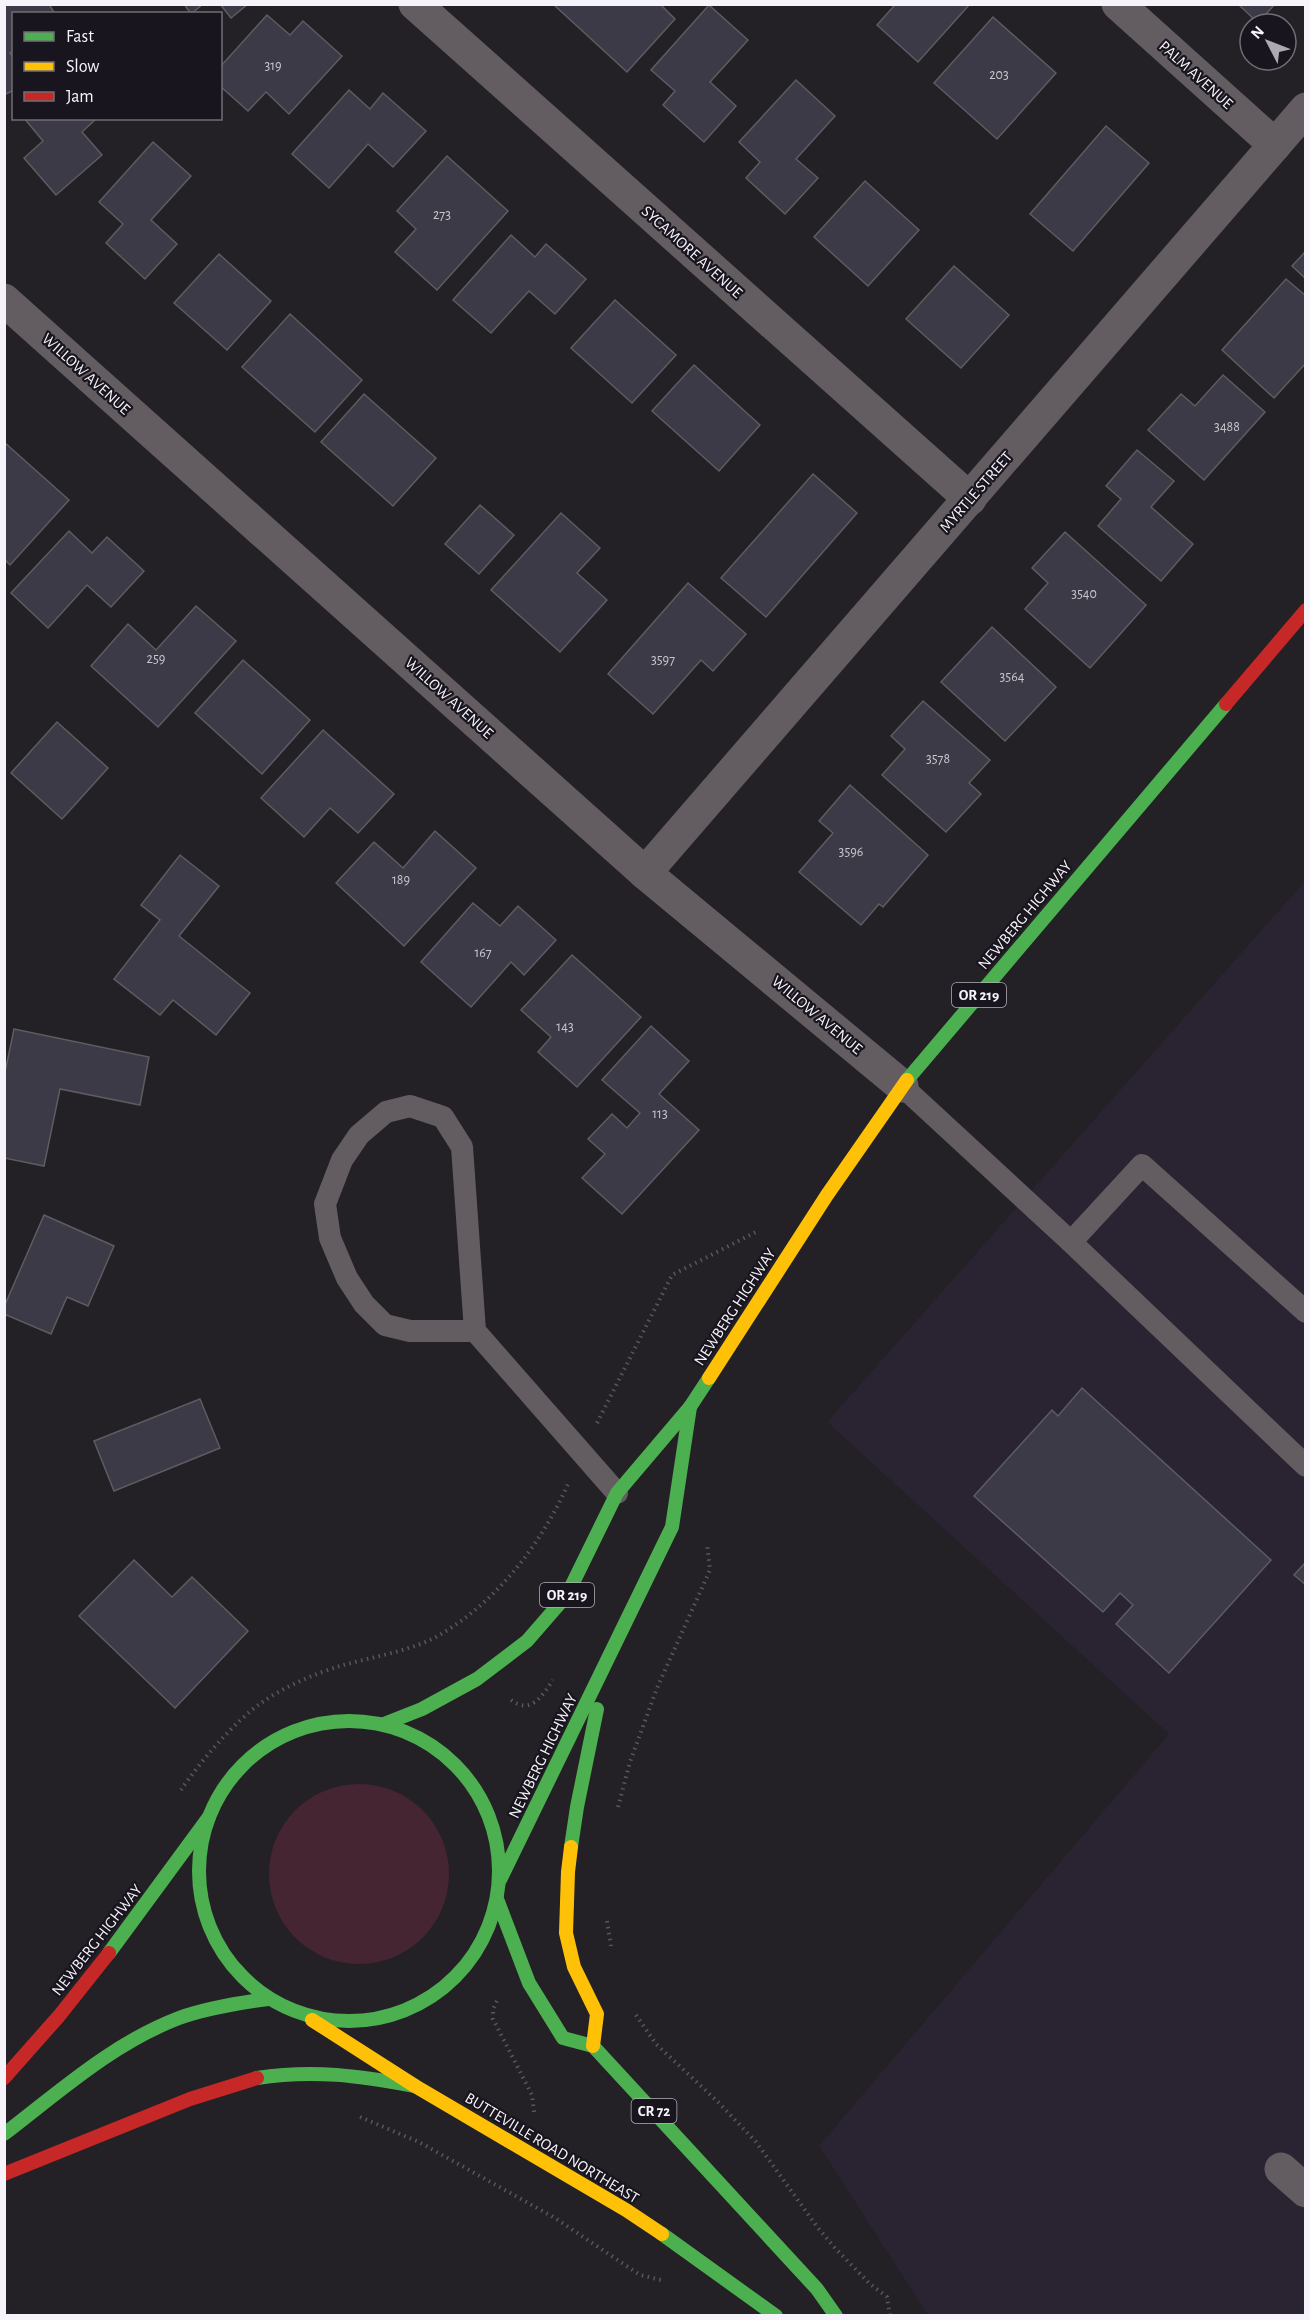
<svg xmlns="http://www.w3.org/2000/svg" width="1310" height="2320" viewBox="0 0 1310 2320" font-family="'Alegreya Sans',sans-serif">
<rect width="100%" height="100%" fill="#232026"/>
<!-- built -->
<path fill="#2a2332" d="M1305,881V2315H928L819,2146L1169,1734L827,1422Z"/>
<!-- green -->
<circle fill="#462532" cx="359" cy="1874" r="90"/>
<!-- building -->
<g fill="#3c3a46" stroke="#5d5c61" stroke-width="1.5">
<path d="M4,4H49L55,14H14V51L10,53L14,58V90L4,95Z"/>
<path d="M184,4H203L191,14Z"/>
<path d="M220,4H248L231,18Z"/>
<path d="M553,4H660L675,19L627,72Z"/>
<path d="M893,4H970L918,62L877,25L894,6Z"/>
<path d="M1238,4H1275L1258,23Z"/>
<path d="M709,5L748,40L710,82L736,106L704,142L663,105L675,91L651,70Z"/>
<path d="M267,15L290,35L303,21L342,56L289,114L266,92L248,111L220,86V67Z"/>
<path d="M993,17L1056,73L997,139L934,83Z"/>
<path d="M796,80L835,116L796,159L818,178L785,214L746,178L760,162L739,142Z"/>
<path d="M349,90L370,109L383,93L426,131L393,167L368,144L329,188L292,154Z"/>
<path d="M24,118H97L82,132L102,155L56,195L24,158L43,141Z"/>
<path d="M1106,126L1149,163L1073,251L1030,214Z"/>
<path d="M153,142L191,176L151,220L177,244L145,279L106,243L123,224L99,202Z"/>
<path d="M447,156L508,211L437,290L395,252L416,229L397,211Z"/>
<path d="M865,181L919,230L868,286L814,237Z"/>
<path d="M511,235L535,257L546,244L586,279L555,314L529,291L491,333L453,300Z"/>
<path d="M1306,251V279L1292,266Z"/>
<path d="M219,254L271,301L227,350L174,303Z"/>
<path d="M954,266L1009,315L961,368L906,319Z"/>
<path d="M1286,279L1306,296V363L1274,398L1222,350Z"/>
<path d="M615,300L676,355L632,403L571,348Z"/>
<path d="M290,314L362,380L315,432L242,367Z"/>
<path d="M694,365L760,425L719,471L652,411Z"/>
<path d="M1223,375L1265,412L1204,480L1148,430L1181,394L1195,406Z"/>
<path d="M364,394L436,458L393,506L321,442Z"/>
<path d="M4,442L69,500L10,565L4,559Z"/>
<path d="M1137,450L1174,481L1151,507L1193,544L1161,581L1098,526L1121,499L1106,486Z"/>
<path d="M813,474L857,513L766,617L721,578Z"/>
<path d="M480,505L514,535L479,574L445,544Z"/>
<path d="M561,513L600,548L577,573L607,600L560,652L491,590Z"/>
<path d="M69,531L92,553L107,537L144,571L111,607L87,585L48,628L11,593Z"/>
<path d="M1065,532L1146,605L1090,668L1025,609L1048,583L1032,568Z"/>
<path d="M688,583L746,634L713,671L701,660L653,714L608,674Z"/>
<path d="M196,606L236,641L158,727L91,666L128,624L156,650Z"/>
<path d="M992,627L1056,687L1005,741L941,682Z"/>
<path d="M243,660L310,720L262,774L195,713Z"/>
<path d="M923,701L990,760L969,783L981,794L946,832L882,775L905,749L891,736Z"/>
<path d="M57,722L108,768L62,819L11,773Z"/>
<path d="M323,730L394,794L358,833L330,808L304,837L261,798Z"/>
<path d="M850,785L928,855L883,907L879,904L861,925L799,872L833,833L819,821Z"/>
<path d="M435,831L476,868L404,946L336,883L374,842L403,868Z"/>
<path d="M180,855L219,886L179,936L250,993L216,1035L173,1000L160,1015L114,979L160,920L141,905Z"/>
<path d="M473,903L500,926L518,906L556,940L524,975L511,962L471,1007L421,962Z"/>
<path d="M572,955L641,1017L577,1087L538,1052L551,1037L521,1010Z"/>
<path d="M651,1026L689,1061L659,1094L699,1130L622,1214L582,1178L605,1154L588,1139L612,1114L627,1128L640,1113L602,1080Z"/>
<path d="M14,1029L149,1057L140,1105L60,1089L44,1166L4,1158V1077Z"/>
<path d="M44,1215L114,1246L88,1306L67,1297L51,1334L4,1314V1307Z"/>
<path d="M1082,1388L1271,1560L1169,1673L1116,1624L1133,1605L1120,1593L1103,1612L974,1496L1052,1410L1058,1416Z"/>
<path d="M200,1399L220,1448L114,1491L94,1441Z"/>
<path d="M134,1560L172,1597L192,1577L248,1631L175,1708L79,1616Z"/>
<path d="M1306,1562V1585L1294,1575Z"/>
</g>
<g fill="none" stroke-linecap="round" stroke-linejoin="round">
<!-- path -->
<g stroke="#5a575c" stroke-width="4" stroke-dasharray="1.5 4.5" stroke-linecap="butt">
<path d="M597,1423L672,1275L758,1231"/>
<path d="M511,1700C531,1715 542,1696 553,1680"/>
<path d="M181,1790C199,1763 235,1721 261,1703C284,1687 314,1674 340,1666C371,1657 407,1652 436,1637C495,1604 541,1545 568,1484"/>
<path d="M618,1807L630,1762L657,1688L710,1570L707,1544"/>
<path d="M607,1921L611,1946"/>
<path d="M497,2001L493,2009V2019L532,2095L534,2112"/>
<path d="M636,2015L656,2044L718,2102L756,2142L818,2228L835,2248L869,2283L887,2297L890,2316"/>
<path d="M360,2117L419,2142L555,2218L640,2275L661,2280"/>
</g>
<!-- lane -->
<g stroke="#635d62" stroke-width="22">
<path d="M902,1086L1071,1242L1306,1466"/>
<path d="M1071,1242L1142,1165L1306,1312"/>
<path d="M475,1331L462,1147L443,1117L410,1106L386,1112L359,1135L342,1160L325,1204L330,1238L347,1278L364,1304L385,1325L410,1331H475L617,1493"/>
</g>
<!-- street -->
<g stroke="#635d62" stroke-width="33">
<path d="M415,4L970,499"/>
<path d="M1118,4L1275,145"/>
<path d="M4,300L645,873L902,1086"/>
<path d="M645,873L1306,109"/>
<path d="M1281,2169L1306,2191"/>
</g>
<!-- fast -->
<g stroke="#4caf50" stroke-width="14">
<path d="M907,1080L1226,704"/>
<circle cx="349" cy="1871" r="150"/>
<path d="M384,1724L422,1709L477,1679L527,1641L567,1595L617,1493L690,1407L709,1378"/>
<path d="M571,1847L577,1807L597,1709"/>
<path d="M500,1880L672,1527L690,1407"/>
<path d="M497,1899L529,1983L563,2038L593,2046L817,2289L836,2316"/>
<path d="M109,1953L209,1817"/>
<path d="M257,2078C314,2069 359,2076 415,2086"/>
<path d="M4,2134C59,2092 113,2043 179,2018C207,2008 238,2003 268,1999"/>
<path d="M662,2234L776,2316"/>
</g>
<!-- slow -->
<g stroke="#ffc107" stroke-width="14">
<path d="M709,1378L827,1195L907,1080"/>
<path d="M571,1847L568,1872L566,1933L574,1967L597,2014L593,2046"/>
<path d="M312,2020L415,2086L626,2210L662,2234"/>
</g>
<!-- jam -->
<g stroke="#c62828" stroke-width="14">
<path d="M1226,704L1306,610"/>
<path d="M4,2078L59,2016L109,1953"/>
<path d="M4,2174L190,2099L257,2078"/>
</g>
</g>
<g text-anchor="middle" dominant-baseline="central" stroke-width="4.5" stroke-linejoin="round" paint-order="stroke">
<!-- number labels -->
<g font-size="14" fill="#c8c6cd">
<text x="273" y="66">319</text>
<text x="999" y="75">203</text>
<text x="442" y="215">273</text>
<text x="1227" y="427">3488</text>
<text x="1084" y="594">3540</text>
<text x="156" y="659">259</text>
<text x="663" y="660">3597</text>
<text x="1012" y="677">3564</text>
<text x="938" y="759">3578</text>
<text x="851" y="852">3596</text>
<text x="401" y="880">189</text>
<text x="483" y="953">167</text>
<text x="565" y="1027">143</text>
<text x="660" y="1114">113</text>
</g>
<!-- shield labels -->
<g fill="#19151e" stroke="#b4b1b8" stroke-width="1.5">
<rect x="952" y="983" width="54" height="24" rx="4.5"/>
<rect x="540" y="1583" width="54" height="24" rx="4.5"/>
<rect x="631.5" y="2099" width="45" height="24" rx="4.5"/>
</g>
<g font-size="15" font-weight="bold" fill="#f6f4fa">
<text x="979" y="995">OR 219</text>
<text x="567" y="1595">OR 219</text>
<text x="654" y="2111">CR 72</text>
</g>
<!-- street labels -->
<g font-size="16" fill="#f6f4fa" stroke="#19151e">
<text transform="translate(1196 75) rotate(42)">PALM AVENUE</text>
<text transform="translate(692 252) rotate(42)">SYCAMORE AVENUE</text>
<text transform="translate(86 374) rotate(42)">WILLOW AVENUE</text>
<text transform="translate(976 492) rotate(-49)">MYRTLE STREET</text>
<text transform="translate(449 698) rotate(42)">WILLOW AVENUE</text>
<text transform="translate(1025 915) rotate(-50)">NEWBERG HIGHWAY</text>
<text transform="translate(817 1015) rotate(40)">WILLOW AVENUE</text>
<text transform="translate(735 1307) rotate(-57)">NEWBERG HIGHWAY</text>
<text transform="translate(543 1756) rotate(-64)">NEWBERG HIGHWAY</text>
<text transform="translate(97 1940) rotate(-52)">NEWBERG HIGHWAY</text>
<text transform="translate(552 2148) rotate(31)">BUTTEVILLE ROAD NORTHEAST</text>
</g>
</g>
<!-- border -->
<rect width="1310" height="2320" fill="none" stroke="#f6f4fa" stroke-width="12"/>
<!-- legend -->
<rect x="12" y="12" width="210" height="108" fill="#19151e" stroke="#716e76" stroke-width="1.5"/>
<rect x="24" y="32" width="30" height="9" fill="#4caf50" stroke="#716e76" stroke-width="1.5"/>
<text x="66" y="42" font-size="18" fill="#f6f4fa">Fast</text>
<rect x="24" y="62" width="30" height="9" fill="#ffc107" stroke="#716e76" stroke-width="1.5"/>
<text x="66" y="72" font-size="18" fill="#f6f4fa">Slow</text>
<rect x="24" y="92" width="30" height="9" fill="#c62828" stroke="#716e76" stroke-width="1.5"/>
<text x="66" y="102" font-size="18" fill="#f6f4fa">Jam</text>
<!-- north arrow -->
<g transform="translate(1268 42) rotate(312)"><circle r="28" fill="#19151e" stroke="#716e76" stroke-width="1.5"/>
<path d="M0-4.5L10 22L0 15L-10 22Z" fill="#acaab0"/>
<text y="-9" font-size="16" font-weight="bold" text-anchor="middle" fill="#f6f4fa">N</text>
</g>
</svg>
